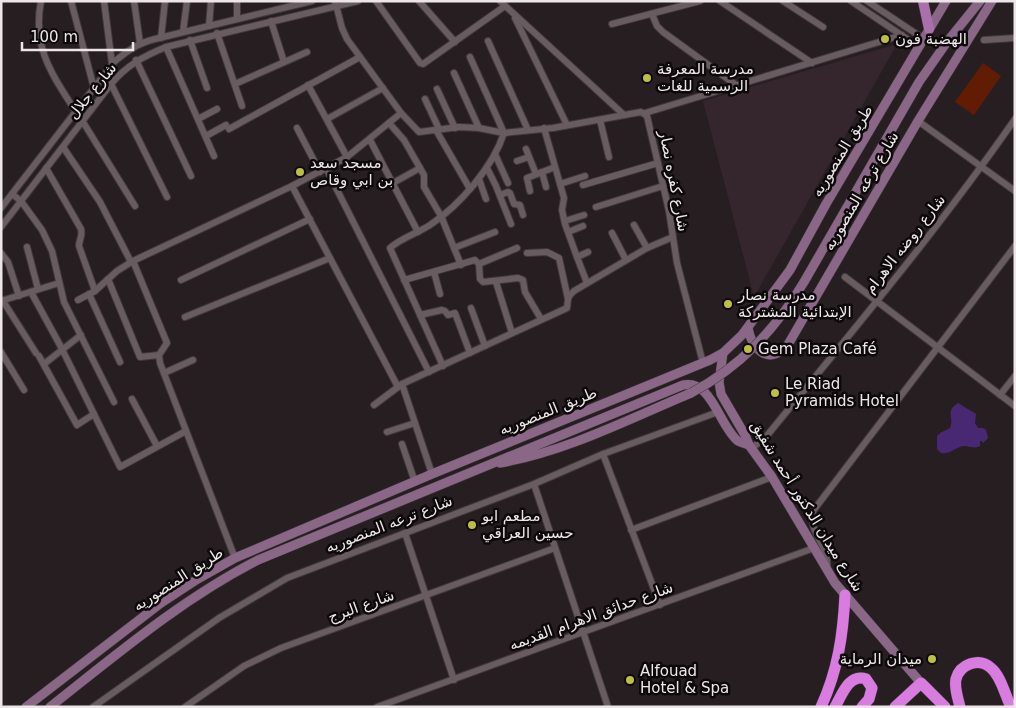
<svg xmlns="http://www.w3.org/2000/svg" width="1016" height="708" viewBox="0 0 1016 708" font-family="'DejaVu Sans','Noto Naskh Arabic',sans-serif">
<rect width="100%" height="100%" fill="#271e22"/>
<!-- built -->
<path fill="#35262d" d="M897,44L754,297L703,101Z"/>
<!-- green -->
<path fill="#621c04" d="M983,63L1001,76L974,115L955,102Z"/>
<!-- water -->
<path fill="#482773" d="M958,403L976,414L975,423L978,428H983L986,430L988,438L983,443L982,441H980V446C973,450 967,444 960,447C952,450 950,454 941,453L937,449V436L940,433L950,428C955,417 944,412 958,403Z"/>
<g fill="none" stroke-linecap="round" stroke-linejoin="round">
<defs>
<g id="street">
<path d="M41,1C32,48 52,74 76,112"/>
<path d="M71,1L94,88"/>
<path d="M104,1L112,64"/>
<path d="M134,1L140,43"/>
<path d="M335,1L342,28L347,39L401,113L419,132L459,127L479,128L504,133L553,128L641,112L647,116L669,211L677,263L703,363"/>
<path d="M376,1L420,63L423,64L505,6"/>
<path d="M419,1L455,42"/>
<path d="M500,1L624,115"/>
<path d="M720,1L812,63"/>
<path d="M783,1L823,27"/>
<path d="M851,1L919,47"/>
<path d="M867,1L924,39"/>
<path d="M652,14L657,26L663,32L736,85"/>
<path d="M515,18L567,125"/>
<path d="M237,19V1"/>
<path d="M271,21L284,62"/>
<path d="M612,24L700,1"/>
<path d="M209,26L211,1"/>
<path d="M183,32L187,1"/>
<path d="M217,33L242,106"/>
<path d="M161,38L165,1"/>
<path d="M190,40L207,88"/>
<path d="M984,40L1015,38"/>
<path d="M488,41L528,130"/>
<path d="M166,47L214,156"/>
<path d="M470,57L504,133"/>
<path d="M136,60L191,176"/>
<path d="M454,73L479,128"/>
<path d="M111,84L167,197"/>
<path d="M235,84L307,52"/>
<path d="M308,85L347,157"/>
<path d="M437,89L455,128"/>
<path d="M425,99L439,129"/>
<path d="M645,113L902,35"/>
<path d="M198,119L217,109"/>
<path d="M327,119L383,88"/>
<path d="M600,120L609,157"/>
<path d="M918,121L1015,191"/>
<path d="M83,122L135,206"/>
<path d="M389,123L404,140L424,175V187L441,216L461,265"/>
<path d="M297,128L320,172"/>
<path d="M544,128L564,198L562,210L565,224L577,257L587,283"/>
<path d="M229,129L360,57"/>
<path d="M436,130L470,189"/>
<path d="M206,136L226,125"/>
<path d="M370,140L418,232"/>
<path d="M63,147L100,202L131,262"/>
<path d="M526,149L536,174"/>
<path d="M495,154L508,183"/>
<path d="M517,161L529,157"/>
<path d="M46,168L81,229C83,235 79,240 79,246L95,291"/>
<path d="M326,168L429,372"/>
<path d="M487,168L496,186L511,224"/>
<path d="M542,172L546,187"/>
<path d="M479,179L486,199"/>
<path d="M393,183L420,168"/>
<path d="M560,184L585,176"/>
<path d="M583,185L658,163"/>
<path d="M292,186L398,387"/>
<path d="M530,191L527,178L555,167"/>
<path d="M12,194L21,201L42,230L52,251L64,302L114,402"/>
<path d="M500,195L508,192L510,193L514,204L520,205L523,215"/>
<path d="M596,207L663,186"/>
<path d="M1,208L114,62C127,51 138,43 155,39L312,1"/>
<path d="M565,221L584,215"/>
<path d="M634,225L647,248"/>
<path d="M1,227L111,84C127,65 144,56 166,47L358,1"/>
<path d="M568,232L583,226"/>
<path d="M612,233L626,260"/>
<path d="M27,247L38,289"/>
<path d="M454,248L495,232"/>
<path d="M1,253L8,262L19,296"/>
<path d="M577,257L588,252"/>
<path d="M133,261L167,343L159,355L160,363L235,558"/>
<path d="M479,264L517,248"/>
<path d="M434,272L440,294"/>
<path d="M845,277L1015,406"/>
<path d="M108,279L140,357L159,355"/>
<path d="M181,280L310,219"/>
<path d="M404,280L475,260L479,264L480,279L483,282L518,278L523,280L525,292L541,319"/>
<path d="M496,282L512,333"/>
<path d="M31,292L61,347L120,467L186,431"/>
<path d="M89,294L120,362"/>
<path d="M568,299L570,295L574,291L647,248L673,237"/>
<path d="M78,300L95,291L117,271L133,261L292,186L347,157L401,113"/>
<path d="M1,301L59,283"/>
<path d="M3,301L36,353"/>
<path d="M471,308L485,346"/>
<path d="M420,315L442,310L445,311L448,315L455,313L470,353"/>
<path d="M185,317L330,258"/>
<path d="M1,352L24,390"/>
<path d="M39,356L77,425L94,414"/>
<path d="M44,364L81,335"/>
<path d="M443,366L390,248C401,238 418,233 430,225C460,205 493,167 504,133"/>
<path d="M164,373L193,360"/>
<path d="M402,384L432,474"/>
<path d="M1000,395L1015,376"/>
<path d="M132,399L157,446"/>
<path d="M374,405L402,384L567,308L568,299L559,258L547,252L527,253"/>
<path d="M387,432L415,423"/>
<path d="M402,444L415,482"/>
<path d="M752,448L765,438C850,334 938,230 1015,119"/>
<path d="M603,454L660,605"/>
<path d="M534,484L608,707"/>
<path d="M631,530L772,477"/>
<path d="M405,533L454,680"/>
<path d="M827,570C830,544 808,535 813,511L1015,246"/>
<path d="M93,707L219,618L287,578L534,484L603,454L718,412"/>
<path d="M185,707L244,666L281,648L555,548"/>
<path d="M377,707L814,548"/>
</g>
<g id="secondary">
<path d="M804,282L919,82L947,42L980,1"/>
<path d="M748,328C752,349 766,364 786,348L918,121L992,1"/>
<path d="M723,353L719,382L721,394L745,435L749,445L772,477L835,583L921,683"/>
<path d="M500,463C565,452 629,419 691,393"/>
<path d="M26,707L161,603L196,580L235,558L432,474L710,360L723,353L742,335L790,270L826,204L946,1"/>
<path d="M50,707C117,654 182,599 258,560L683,385C712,379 719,426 738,441C742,443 746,444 749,445"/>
</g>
<path id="primary" d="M923,1L929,29"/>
<g id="highway">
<path d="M821,707C838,670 843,635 845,595"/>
<path d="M835,707C842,695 849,673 866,679L872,688L869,699L862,707"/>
<path d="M895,707L921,683L945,707"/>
<path d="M960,707C958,698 954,688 956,679C960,664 979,657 991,668C1001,676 1005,695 1011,707"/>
</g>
</defs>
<!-- street casing -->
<use href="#street" stroke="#41393d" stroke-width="8"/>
<!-- secondary casing -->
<use href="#secondary" stroke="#41393d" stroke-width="10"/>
<!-- primary casing -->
<use href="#primary" stroke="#41393d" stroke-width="11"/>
<!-- highway casing -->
<use href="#highway" stroke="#41393d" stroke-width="12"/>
<!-- street -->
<use href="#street" stroke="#685c61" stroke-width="6"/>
<!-- secondary -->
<use href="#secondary" stroke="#8a6687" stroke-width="9"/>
<!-- primary -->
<use href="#primary" stroke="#ac6fad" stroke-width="10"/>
<!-- highway -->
<use href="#highway" stroke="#d97ce0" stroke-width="11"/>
<defs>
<path id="secondary-bridge" d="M691,393C740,367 775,330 804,282"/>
</defs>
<!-- secondary-bridge casing -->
<use href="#secondary-bridge" stroke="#41393d" stroke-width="10" stroke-linecap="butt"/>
<!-- secondary-bridge -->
<use href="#secondary-bridge" stroke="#8a6687" stroke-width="9"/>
</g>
<!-- markers -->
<g fill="#bdbf42" stroke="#0d090b" stroke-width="2">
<circle cx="885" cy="39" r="5"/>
<circle cx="647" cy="78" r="5"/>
<circle cx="300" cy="172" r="5"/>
<circle cx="728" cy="304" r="5"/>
<circle cx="748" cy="349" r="5"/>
<circle cx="775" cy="393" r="5"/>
<circle cx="472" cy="525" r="5"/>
<circle cx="932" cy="659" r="5"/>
<circle cx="630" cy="680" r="5"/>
</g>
<g text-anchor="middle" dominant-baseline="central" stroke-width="5" stroke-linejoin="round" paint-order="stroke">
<!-- poi labels -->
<g font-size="15" fill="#ede6e9" stroke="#0d090b" text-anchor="start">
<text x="895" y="39">الهضبة فون</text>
<text x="657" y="69">مدرسة المعرفة<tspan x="657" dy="17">الرسمية للغات</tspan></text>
<text x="310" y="163">مسجد سعد<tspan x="310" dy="17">بن ابي وقاص</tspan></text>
<text x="738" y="295">مدرسة نصار<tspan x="738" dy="17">الإبتدائية المشتركة</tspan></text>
<text x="758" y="349">Gem Plaza Café</text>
<text x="785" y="384">Le Riad<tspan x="785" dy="17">Pyramids Hotel</tspan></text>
<text x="482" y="516">مطعم ابو<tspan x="482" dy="17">حسين العراقي</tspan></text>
<text x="922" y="659" text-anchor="end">ميدان الرماية</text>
<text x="640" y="671">Alfouad<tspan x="640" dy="17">Hotel &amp; Spa</tspan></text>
</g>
<!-- street labels -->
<g font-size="15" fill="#ede6e9" stroke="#0d090b">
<text transform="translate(92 91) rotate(-51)">شارع جلال</text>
<text transform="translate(842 151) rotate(-59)">طريق المنصوريه</text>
<text transform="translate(674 181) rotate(79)">شارع كفره نصار</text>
<text transform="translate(861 191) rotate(-60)">شارع ترعه المنصوريه</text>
<text transform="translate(905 244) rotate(-52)">شارع روضه الاهرام</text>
<text transform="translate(548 411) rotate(-22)">طريق المنصوريه</text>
<text transform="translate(807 506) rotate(58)">شارع ميدان الدكتور أحمد شفيق</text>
<text transform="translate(389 524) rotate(-21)">شارع ترعه المنصوريه</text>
<text transform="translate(178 579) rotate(-33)">طريق المنصوريه</text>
<text transform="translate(361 606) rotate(-20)">شارع البرج</text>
<text transform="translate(591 616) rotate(-20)">شارع حدائق الاهرام القديمه</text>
</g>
</g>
<!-- border -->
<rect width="1016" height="708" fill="none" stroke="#ede6e9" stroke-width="5"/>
<!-- scale -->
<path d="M22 42v8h111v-8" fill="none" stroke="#ede6e9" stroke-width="2.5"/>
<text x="30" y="42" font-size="15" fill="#ede6e9" stroke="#0d090b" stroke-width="4" paint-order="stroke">100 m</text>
</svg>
